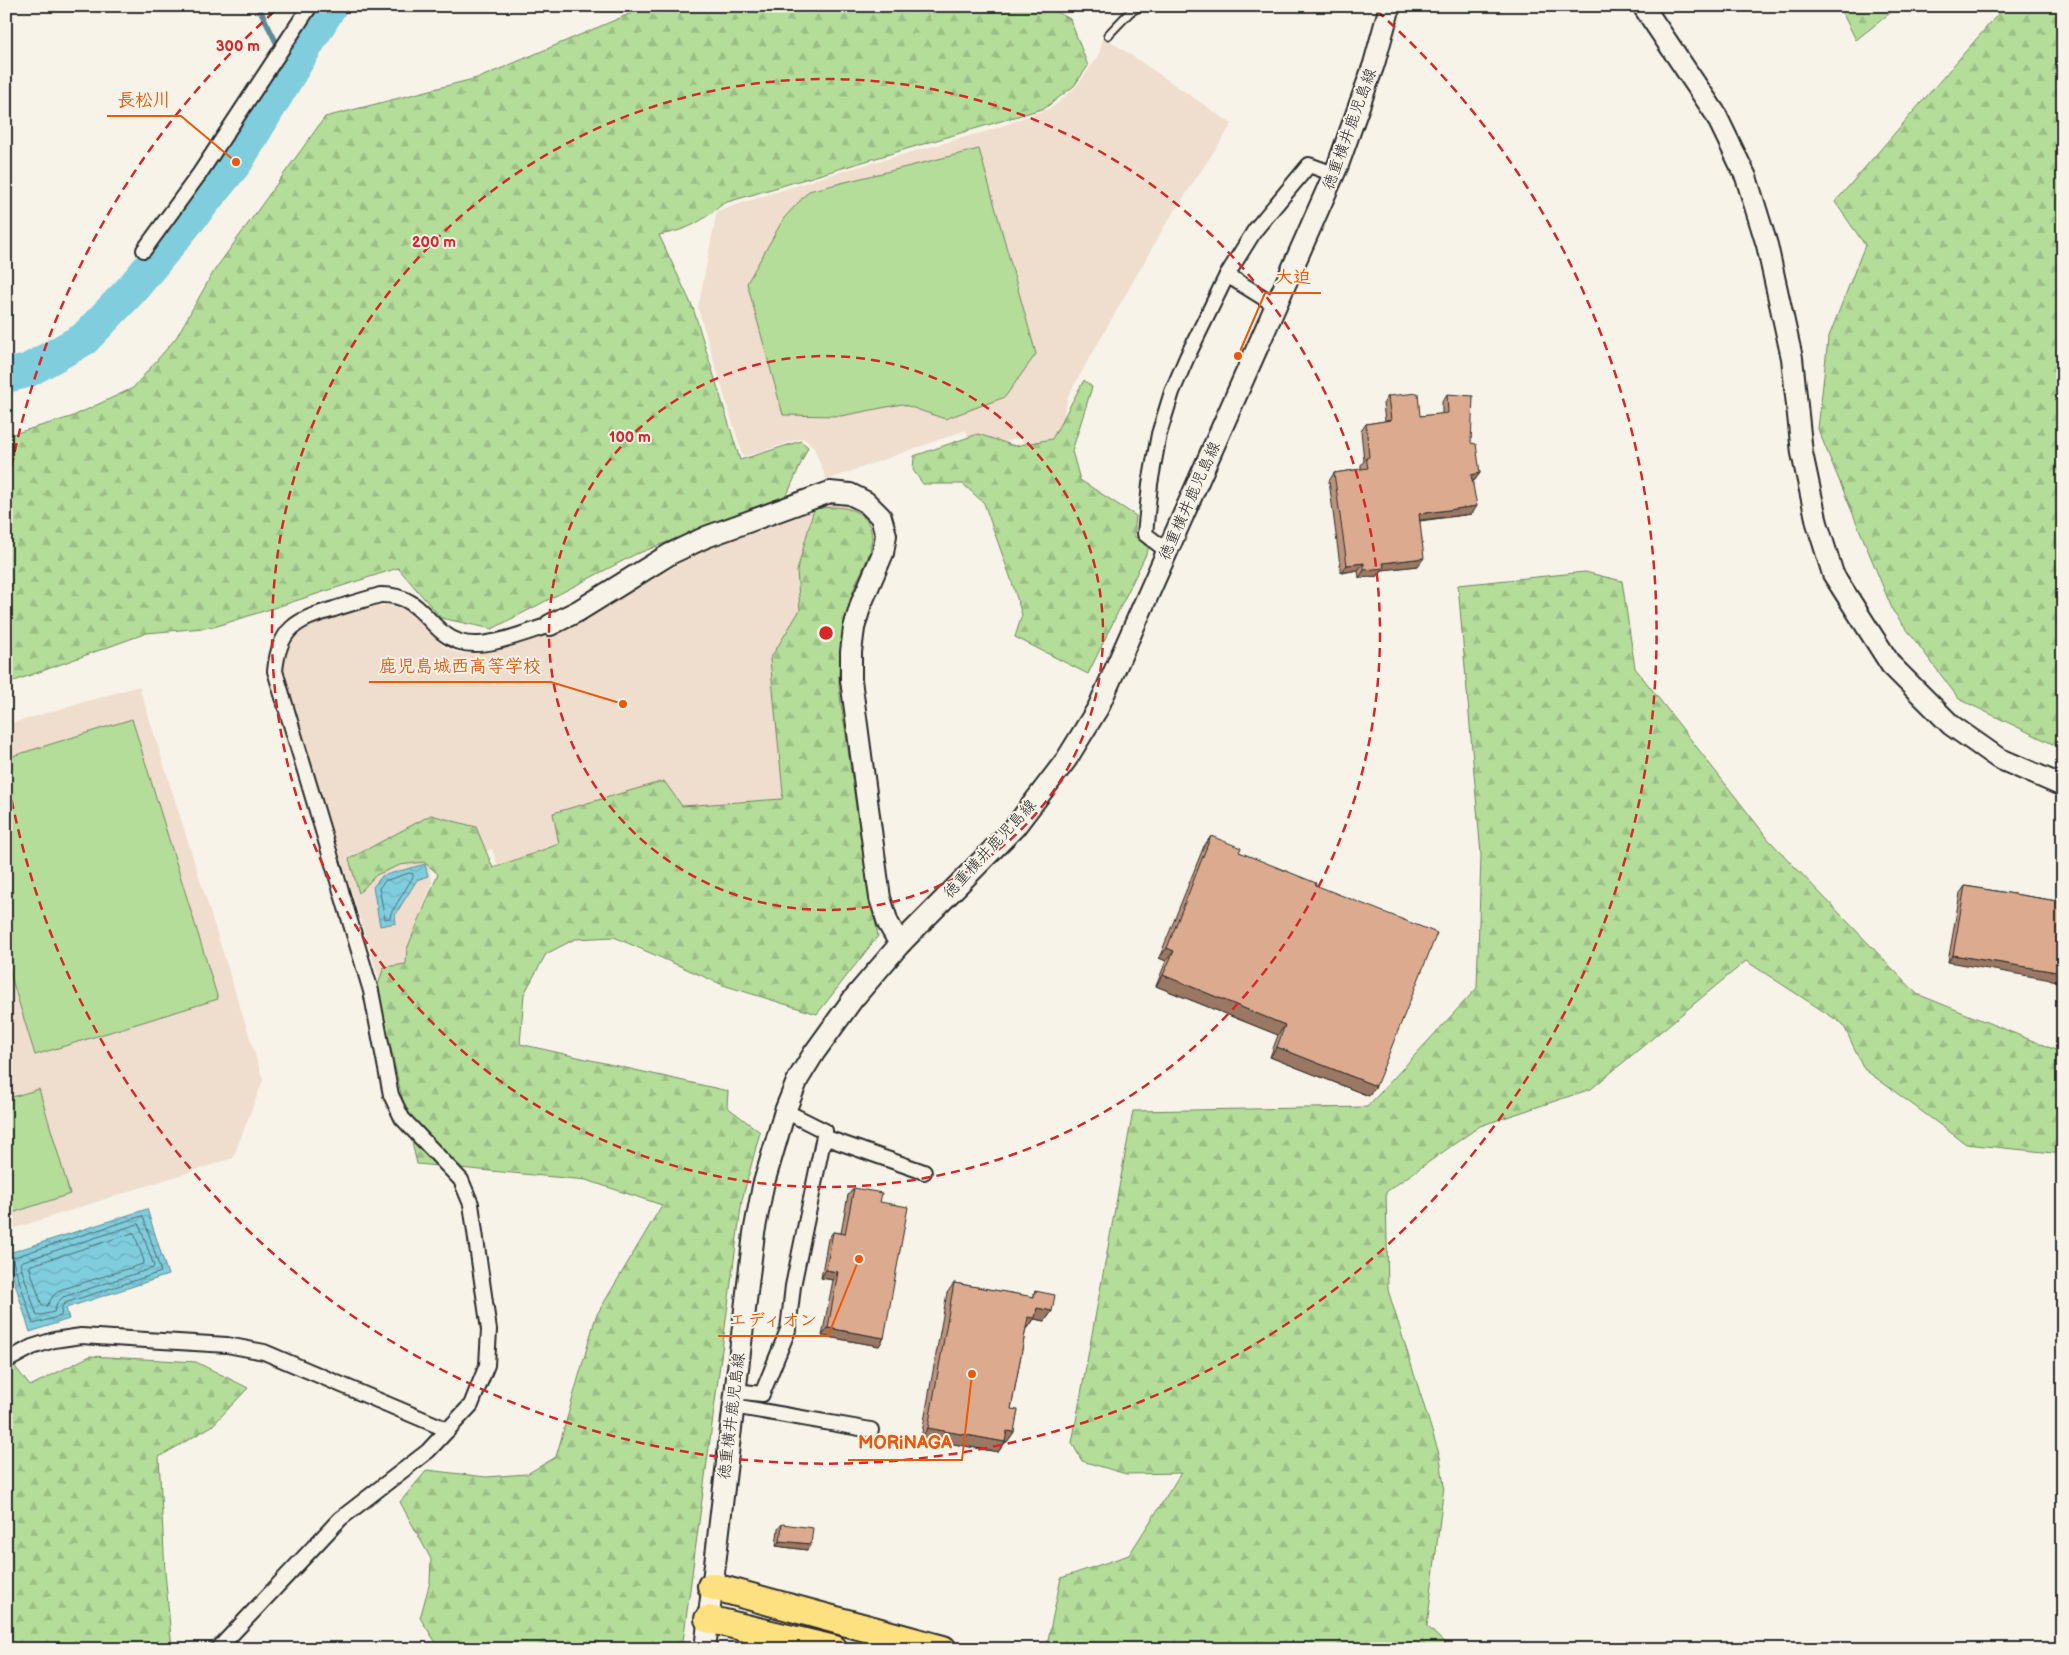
<svg xmlns="http://www.w3.org/2000/svg" width="2069" height="1655" viewBox="0 0 2069 1655" font-family="'Balsamiq Sans','Klee One',sans-serif">
<defs>
<pattern id="forest-firs" width="22" height="20" patternUnits="userSpaceOnUse" patternTransform="scale(1.25)"><rect width="22" height="20" fill="#b4dd99"/><path d="M5 1l3.5 6h-7zM16 11l3.5 6h-7z" fill="#9bbe84"/></pattern>
<pattern id="water-waves" width="16" height="10" patternUnits="userSpaceOnUse" patternTransform="scale(1.25)"><rect width="16" height="10" fill="#7fcddd"/><path d="M0 5q4-4 8 0t8 0" fill="none" stroke="#6eb0be"/></pattern>
</defs>
<rect width="100%" height="100%" fill="#f7f3e8"/>
<filter id="ink" filterUnits="userSpaceOnUse"><feTurbulence type="fractalNoise" baseFrequency=".02" numOctaves="2"/><feDisplacementMap in="SourceGraphic" scale="10" xChannelSelector="R" yChannelSelector="G"/><feConvolveMatrix kernelMatrix="1 2 1 2 8 2 1 2 1" color-interpolation-filters="sRGB"/></filter>
<g filter="url(#ink)">
<!-- built -->
<g fill="#efddcd">
<path d="M1103,36L1232,124L1164,227L1068,396L1060,429L1067,486L1026,452L1021,437L972,452L966,430L827,480L813,446L803,438L743,457L698,308L717,211L833,174L991,130L1053,107L1075,88L1099,56Z"/>
<path d="M840,502L855,506L867,517L874,530V547L853,599L842,662V690L855,793L745,810L502,877L492,849L469,857L428,858L432,883L415,927L426,948L414,976L381,984L286,684L284,666L289,645L298,633L312,625L371,607L389,605L406,610L420,622L444,647L458,653L475,654L521,643L571,626L709,547L741,533Z"/>
<path d="M139,686L263,1080L233,1158L6,1231V725Z"/>
</g>
<!-- forest -->
<g fill="url(#forest-firs)" stroke="#708462">
<path d="M648,6H1046L1070,19L1088,66L1074,86L1045,108L724,203C699,223 691,229 659,235L693,308L740,460L801,441L808,447L787,495L634,555L492,629L441,618L398,568L214,627L147,633L6,684V436L71,417L133,388L176,338L214,271L325,117L481,77Z"/>
<path d="M1839,6H1899L1856,40Z"/>
<path d="M2005,6H2063V749L1959,699L1893,611L1818,429L1828,339L1865,245L1835,202Z"/>
<path d="M1084,380L1092,387L1072,451L1080,480L1136,516L1134,536L1149,548L1088,674L1015,637L1022,615L1011,579L984,503L963,484H923L913,470L914,456L978,434L1015,446L1052,439Z"/>
<path d="M832,507C852,507 871,514 872,538C872,556 859,574 853,591C845,618 840,645 839,673C838,695 844,719 847,741C855,806 866,871 878,936L817,1014L723,985L614,937L575,939L546,954L524,994L520,1044L728,1091L727,1107L760,1132L742,1200L682,1649H440L420,1618L430,1582L431,1559L400,1502L427,1470L486,1477L527,1474L556,1457L596,1316L662,1205L586,1180L417,1164L377,988L384,967L406,964L407,949L438,874L424,862L400,865L376,875L359,893L349,859L431,815L476,827L493,868L559,844L553,813L664,781L682,806L782,799L783,793L770,659L800,610L797,571L814,509Z"/>
<path d="M1585,572L1622,581L1635,668L1769,840L1917,994L2063,1053V1154L1966,1144L1864,1069L1843,1024L1746,961L1591,1089L1480,1126L1386,1192L1388,1290L1440,1457L1444,1486L1427,1626L1451,1649H1046L1061,1578L1129,1555L1181,1473L1126,1474L1082,1461L1072,1443L1133,1111L1367,1107L1477,988L1481,855L1458,585Z"/>
<path d="M6,1355L30,1386L90,1356L196,1362L248,1388L212,1426L159,1457L165,1572L172,1649H6Z"/>
</g>
<!-- green -->
<g fill="#b4dd99" stroke="#708462">
<path d="M979,149L1036,354L1005,397L945,419L902,404L841,416L783,415L747,283L784,218L809,191Z"/>
<path d="M132,719L218,999L35,1055L6,960V758Z"/>
<path d="M39,1089L70,1194L6,1215V1099Z"/>
</g>
<!-- water -->
<g fill="url(#water-waves)" stroke="#5d8c96">
<path d="M425,864L428,876L417,880L395,915L396,923L380,926L373,887L382,876Z"/>
<path d="M147,1209L168,1275L66,1308L69,1319L30,1332L6,1254Z"/>
</g>
<g fill="none" stroke-linecap="round" stroke-linejoin="round">
<!-- shore -->
<g stroke="#4d6c72" stroke-width="1">
<path d="M410,873L413,874V877L391,913L390,918L385,919L379,888L385,881Z"/>
<path d="M143,1216L161,1272L65,1303L62,1307L61,1316L33,1324L12,1258Z"/>
<path d="M139,1224L154,1266L153,1268L63,1297L57,1303L54,1312L37,1316L20,1264L21,1262Z"/>
<path d="M134,1233L144,1261L143,1264L60,1290L53,1296L47,1306H42L30,1269V1266Z"/>
</g>
<!-- stream -->
<path stroke="#5d8c96" stroke-width="5.5" d="M258,6L276,42"/>
<!-- river -->
<path stroke="#7fcddd" stroke-width="34" d="M6,376L27,371L84,339L132,289L236,162L330,6"/>
<defs>
<path id="lane" d="M1108,35L1130,12L1141,6"/>
<g id="street">
<path d="M144,250L200,173L310,6"/>
<path d="M1227,275L1277,306"/>
<path d="M1167,551L1145,534L1150,484L1159,434L1172,392L1187,357L1227,275L1255,230L1309,165L1334,174"/>
<path d="M824,1137L924,1172"/>
<path d="M6,1361L32,1347L54,1340L81,1336L227,1345L264,1352L448,1430"/>
<path d="M735,1391L762,1394L788,1330L793,1286L825,1131L785,1111"/>
<path d="M733,1406L871,1430"/>
<path d="M218,1649L340,1519L428,1451L471,1405L487,1365L489,1330L471,1204L461,1180L402,1118L391,1095L371,991L275,671C279,628 296,620 334,609C349,604 364,600 380,595C425,594 426,631 460,642C485,650 526,632 550,625"/>
</g>
<g id="secondary">
<path d="M1643,6L1715,113L1746,177L1767,245L1792,358L1802,453L1817,523L1833,574L1891,665L1951,725L1998,758L2063,786"/>
<path d="M550,625L578,611L670,554L706,537L830,492L850,494L866,502L881,517L886,535L883,553L861,604L854,628L851,652V680L880,898L888,923L900,944"/>
<path d="M705,1649L754,1233L763,1186L785,1111L798,1079L814,1053L853,999L900,944L1015,827L1066,760L1098,708L1338,165L1374,64L1390,6"/>
</g>
<g id="highway">
<path d="M711,1586L943,1649"/>
<path d="M708,1619L834,1649"/>
</g>
</defs>
<!-- lane casing -->
<use href="#lane" stroke="#2b2b2b" stroke-width="11"/>
<!-- street casing -->
<use href="#street" stroke="#2b2b2b" stroke-width="18"/>
<!-- secondary casing -->
<use href="#secondary" stroke="#2b2b2b" stroke-width="24"/>
<!-- highway casing -->
<use href="#highway" stroke="#2b2b2b" stroke-width="30"/>
<!-- lane -->
<use href="#lane" stroke="#f7f3e8" stroke-width="7"/>
<!-- street -->
<use href="#street" stroke="#f7f3e8" stroke-width="14"/>
<!-- secondary -->
<use href="#secondary" stroke="#f7f3e8" stroke-width="20"/>
<!-- highway -->
<use href="#highway" stroke="#fde080" stroke-width="26"/>
</g>
<!-- wall -->
<g fill="#bd937b" stroke="#2b2b2b">
<path d="M1447,394L1471,443L1480,473L1474,481H1473L1472,514L1420,521L1418,566L1382,570L1378,576L1359,578L1358,570L1341,573L1329,481L1334,473L1361,469V465L1364,461L1361,431L1366,424L1385,421L1383,404L1388,396L1420,416L1442,414V402Z"/>
<path d="M1211,836L1239,852L1315,885L1376,1086L1369,1096L1270,1057L1278,1035L1156,986L1166,961L1159,958L1204,846Z"/>
<path d="M1965,886L2063,902L1948,962L1960,893Z"/>
<path d="M854,1188L880,1202L884,1338L879,1346L822,1336L833,1280L821,1278L828,1239L833,1232L841,1233L848,1195Z"/>
<path d="M954,1283L1032,1297L1035,1291L1052,1311L1045,1321L1034,1319L1028,1328H1026L1011,1409L1014,1432L1007,1442H1006L998,1452L921,1438L947,1293Z"/>
<path d="M782,1524L807,1550L776,1546L778,1529Z"/>
</g>
<!-- shaded-wall -->
<g fill="#9a7864" stroke="#2b2b2b">
<path d="M1480,473L1474,481L1466,482L1471,475Z"/>
<path d="M1477,506L1472,514L1413,521L1419,514Z"/>
<path d="M1424,558L1418,566L1382,570L1378,576L1359,578L1364,570L1383,563Z"/>
<path d="M1364,563L1358,570L1341,573L1347,565Z"/>
<path d="M1167,948L1174,951L1166,961L1159,958Z"/>
<path d="M1953,955L2063,973V982L1948,962Z"/>
<path d="M1163,975L1285,1025L1278,1035L1156,986Z"/>
<path d="M1277,1047L1376,1086L1369,1096L1270,1057Z"/>
<path d="M826,1270L838,1272L833,1280L821,1278Z"/>
<path d="M1037,1308L1052,1311L1045,1321L1034,1319L1028,1328L1021,1327L1028,1317Z"/>
<path d="M828,1328L884,1338L879,1346L822,1336Z"/>
<path d="M928,1428L1005,1442L998,1452L921,1438Z"/>
<path d="M1007,1431L1014,1432L1007,1442L1000,1441Z"/>
<path d="M780,1541L811,1544L807,1550L776,1546Z"/>
</g>
<!-- building -->
<g fill="#dcab8f" stroke="#2b2b2b">
<path d="M1418,393L1420,416L1448,413L1447,394L1473,396L1471,443L1476,444L1480,473L1471,475L1477,506L1419,514L1424,558L1383,563L1384,568L1364,570V563L1347,565L1334,473L1368,468L1366,458L1369,457L1366,424L1391,420L1388,396Z"/>
<path d="M1211,836L1241,848L1239,852L1316,883L1315,885L1437,933L1376,1086L1277,1047L1285,1025L1163,975L1174,951L1167,948Z"/>
<path d="M1965,886L2063,902V973L1953,955Z"/>
<path d="M854,1188L882,1193L880,1202L908,1207L884,1338L828,1328L838,1272L826,1270L833,1232L845,1234Z"/>
<path d="M954,1283L1034,1297L1035,1291L1055,1295L1052,1311L1037,1308L1035,1318L1028,1317L1011,1409L1018,1410L1014,1432L1007,1431L1005,1442L928,1428Z"/>
<path d="M782,1524L813,1528L811,1544L780,1541Z"/>
</g>
</g>
<!-- distance rings -->
<g fill="none" stroke="#d62828" stroke-width="2.5" stroke-dasharray="9 6">
<circle cx="826" cy="633" r="277"/>
<circle cx="826" cy="633" r="554"/>
<path d="M6 496A831 831 0 0 1 275 11M1377 11A831 831 0 1 1 6 770"/>
</g>
<g text-anchor="middle" dominant-baseline="central" stroke-width="4" stroke-linejoin="round" paint-order="stroke">
<!-- street labels -->
<g font-size="16" fill="#2b2b2b" stroke="#f7f3e8">
<text transform="translate(1350 129) rotate(-70)">徳重横井鹿児島線</text>
<text transform="translate(1190 501) rotate(-66)">徳重横井鹿児島線</text>
<text transform="translate(990 849) rotate(-47)">徳重横井鹿児島線</text>
<text transform="translate(732 1416) rotate(-83)">徳重横井鹿児島線</text>
</g>
</g>
<circle cx="826" cy="633" r="8" fill="#d62828" stroke="#f7f3e8" stroke-width="2.5"/>
<g font-size="15" text-anchor="middle" font-weight="bold" fill="#d62828" stroke="#f7f3e8" stroke-width="4" stroke-linejoin="round" paint-order="stroke">
<text x="238" y="51">300 m</text>
<text x="434" y="247">200 m</text>
<text x="630" y="442">100 m</text>
</g>
<!-- callouts -->
<path fill="none" stroke="#e8590c" stroke-width="2" d="M236 162L181 116H107M1238 356L1265 293H1321M623 704L551 682H369M859 1259L828 1336H718M972 1374L962 1460H848"/>
<g fill="#e8590c" stroke="#f7f3e8" stroke-width="2">
<circle cx="236" cy="162" r="5"/>
<circle cx="1238" cy="356" r="5"/>
<circle cx="623" cy="704" r="5"/>
<circle cx="859" cy="1259" r="5"/>
<circle cx="972" cy="1374" r="5"/>
</g>
<g font-size="18" text-anchor="middle" font-weight="bold" fill="#e8590c" stroke="#f7f3e8" stroke-width="4" stroke-linejoin="round" paint-order="stroke">
<text x="144" y="106">長松川</text>
<text x="1293" y="283">大迫</text>
<text x="460" y="672">鹿児島城西高等学校</text>
<text x="773" y="1326">エディオン</text>
<text x="905" y="1449">MORiNAGA</text>
</g>
<!-- margin -->
<rect width="2069" height="1655" fill="none" stroke="#f7f3e8" stroke-width="25"/>
<rect x="12" y="12" width="2044" height="1630" fill="none" stroke="#2b2b2b" stroke-width="2" filter="url(#ink)"/>
</svg>
